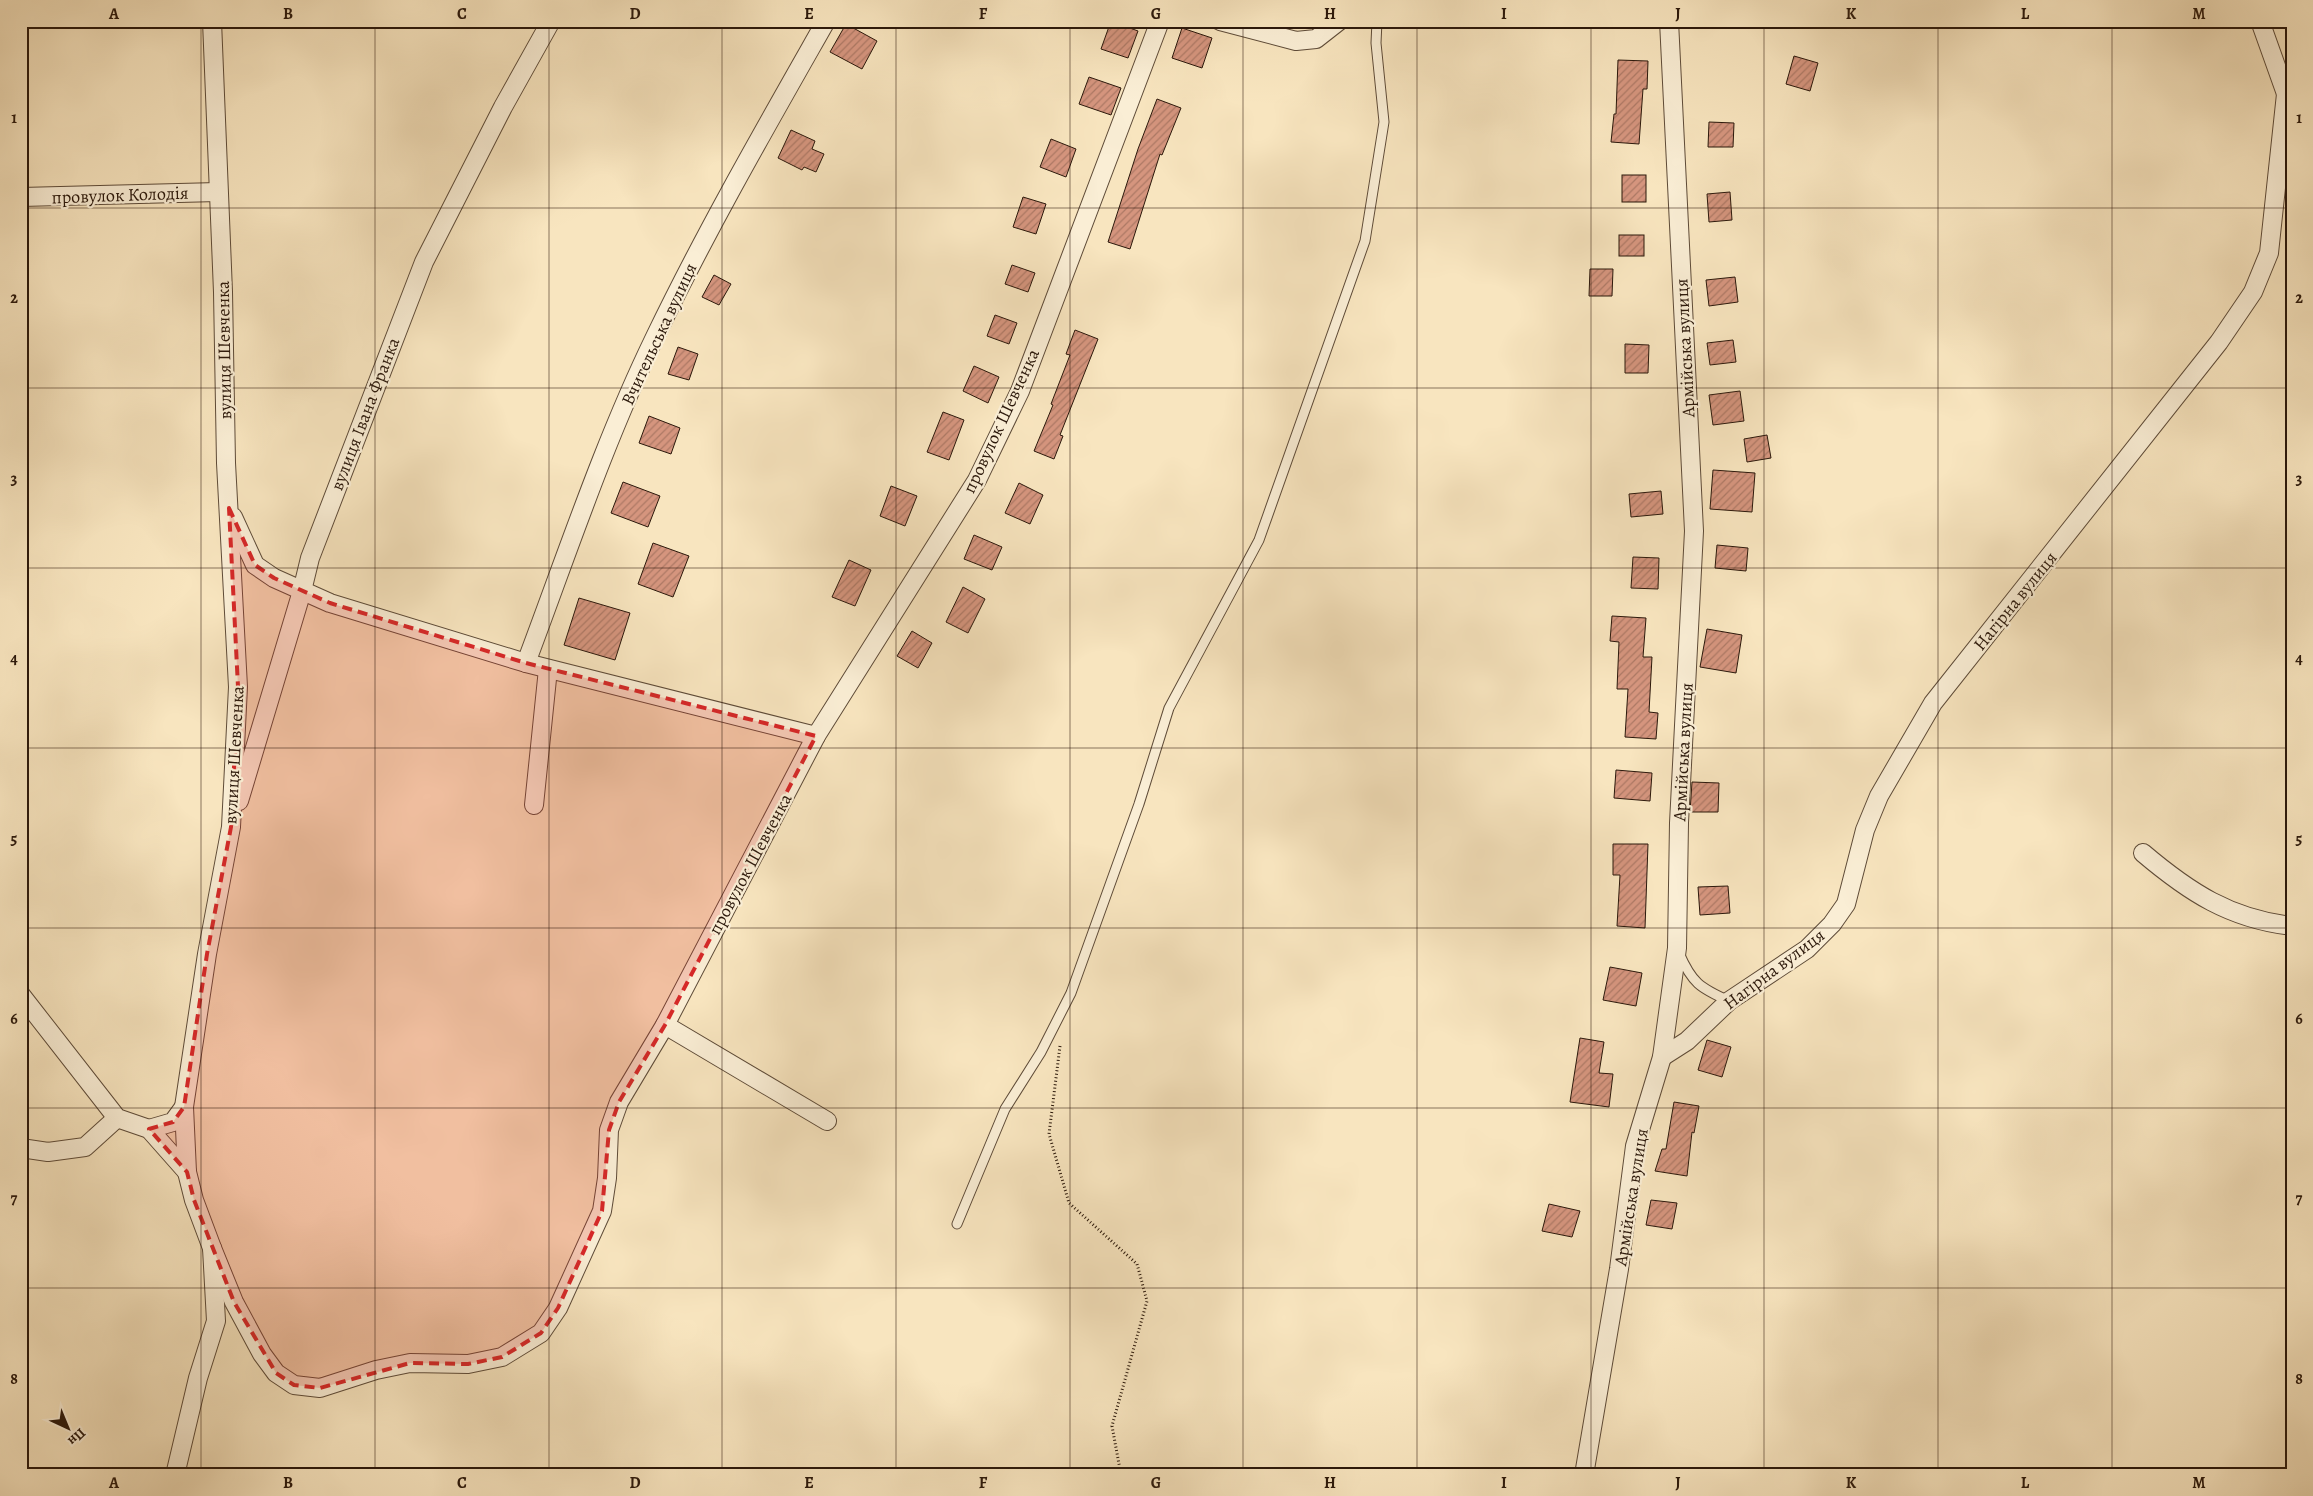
<svg xmlns="http://www.w3.org/2000/svg" width="2313" height="1496" viewBox="0 0 2313 1496" font-family="Alegreya,serif">
<defs>
<pattern id="building-hatch" width="6" height="6" patternUnits="userSpaceOnUse" patternTransform="scale(1.25)"><rect width="6" height="6" fill="#d5957e"/><path d="M-1 1l2-2M0 6l6-6M5 7l2-2" fill="none" stroke="#ad7965"/></pattern>
</defs>
<rect width="100%" height="100%" fill="#f8e5bf"/>
<filter id="stains"><feTurbulence type="fractalNoise" baseFrequency=".004" numOctaves="4"/><feColorMatrix values="0 0 0 0 .2 0 0 0 0 .09 0 0 0 0 .02 0 0 0 .5 -.17"/></filter>
<radialGradient id="worn" r=".72"><stop offset=".6" stop-color="#630" stop-opacity="0"/><stop offset="1" stop-color="#630" stop-opacity=".3"/></radialGradient>
<!-- building -->
<g fill="url(#building-hatch)" stroke="#2b180b">
<path d="M1111,21L1138,31L1128,58L1101,49Z"/>
<path d="M846,24L877,41L862,69L830,52Z"/>
<path d="M1182,28L1212,38L1202,68L1172,58Z"/>
<path d="M1794,56L1818,63L1810,91L1786,84Z"/>
<path d="M1618,60L1648,61L1647,89H1643L1639,144L1611,142L1614,114H1616Z"/>
<path d="M1089,77L1121,88L1111,115L1079,104Z"/>
<path d="M1157,99L1181,108L1162,155L1160,154L1130,249L1108,242L1138,149Z"/>
<path d="M1709,122L1734,123L1733,147H1708Z"/>
<path d="M791,130L815,141L812,149L824,154L816,172L804,167L802,170L778,158Z"/>
<path d="M1051,139L1076,149L1066,177L1040,167Z"/>
<rect x="1622" y="175" width="24" height="27"/>
<path d="M1730,192L1732,220L1709,222L1707,194Z"/>
<path d="M1023,197L1046,204L1036,234L1013,227Z"/>
<rect x="1619" y="235" width="25" height="21"/>
<path d="M1012,265L1035,273L1028,292L1005,284Z"/>
<path d="M1590,269H1613L1612,296H1589Z"/>
<path d="M714,275L731,284L719,305L702,297Z"/>
<path d="M1735,277L1738,302L1709,306L1706,280Z"/>
<path d="M995,315L1017,323L1009,344L987,336Z"/>
<path d="M1075,330L1098,339L1060,435L1063,436L1054,459L1034,451L1053,405L1051,404L1070,355L1066,354Z"/>
<path d="M1733,340L1736,362L1710,365L1707,343Z"/>
<path d="M1625,344L1649,345L1648,373H1625Z"/>
<path d="M678,347L698,354L689,380L668,374Z"/>
<path d="M974,366L999,377L988,403L963,391Z"/>
<path d="M1740,391L1744,421L1713,425L1709,395Z"/>
<path d="M943,412L964,420L949,460L927,452Z"/>
<path d="M649,416L680,428L671,454L639,443Z"/>
<path d="M1767,435L1771,458L1747,462L1744,439Z"/>
<path d="M1713,470L1755,473L1752,512L1710,509Z"/>
<path d="M623,482L660,496L648,527L611,513Z"/>
<path d="M1019,483L1043,495L1030,524L1005,513Z"/>
<path d="M891,486L917,496L905,526L880,516Z"/>
<path d="M1661,491L1663,514L1631,517L1629,494Z"/>
<path d="M974,535L1002,547L992,570L964,559Z"/>
<path d="M653,543L689,556L673,597L638,584Z"/>
<path d="M1717,545L1748,548L1746,571L1715,568Z"/>
<path d="M1633,557L1659,558L1658,589L1631,588Z"/>
<path d="M849,560L871,570L855,606L832,597Z"/>
<path d="M963,587L985,599L968,633L946,622Z"/>
<path d="M579,598L630,613L615,660L564,645Z"/>
<path d="M1612,616L1646,618L1643,657H1652L1649,712L1658,713L1656,739L1625,737L1628,689H1617L1619,642L1610,641Z"/>
<path d="M1707,629L1742,635L1736,673L1700,667Z"/>
<path d="M912,631L932,643L918,668L897,656Z"/>
<path d="M1616,770L1652,773L1650,801L1614,798Z"/>
<path d="M1692,782L1719,783L1718,812H1690Z"/>
<path d="M1613,844H1648L1645,928L1617,926L1620,875H1613Z"/>
<path d="M1728,886L1730,913L1700,915L1698,887Z"/>
<path d="M1610,967L1642,973L1636,1006L1603,1000Z"/>
<path d="M1580,1038L1604,1042L1599,1073L1613,1074L1609,1107L1570,1102Z"/>
<path d="M1707,1040L1731,1047L1722,1077L1698,1070Z"/>
<path d="M1674,1102L1699,1106L1694,1133L1692,1132L1687,1176L1655,1171L1662,1149H1666Z"/>
<path d="M1651,1200L1677,1203L1672,1229L1646,1225Z"/>
<path d="M1549,1204L1580,1211L1572,1237L1542,1231Z"/>
</g>
<g fill="none" stroke-linecap="round" stroke-linejoin="round">
<defs>
<g id="service">
<path d="M1679,953C1692,983 1700,988 1729,1001"/>
<path d="M957,1224L1005,1109L1041,1052L1071,993L1139,804L1169,708L1259,540L1365,241L1384,122L1376,43L1377,21"/>
</g>
<g id="minor">
<path d="M1220,21L1296,41L1316,39L1339,21"/>
<path d="M2260,21L2290,105"/>
<path d="M21,197L218,192"/>
<path d="M233,517L255,565L274,578L330,603L526,663L816,736"/>
<path d="M526,663C567,554 604,442 655,337C707,229 767,125 826,21"/>
<path d="M239,801L302,591L310,558L424,262L503,107L551,21"/>
<path d="M534,805L548,669"/>
<path d="M2143,853C2189,892 2230,919 2292,926"/>
<path d="M21,995L117,1118L149,1129L187,1172"/>
<path d="M665,1025L827,1121"/>
<path d="M1662,1057L1687,1041L1729,1001L1807,949L1832,924L1846,904L1865,830L1879,796L1933,703L2219,342L2253,292L2269,253L2286,94"/>
<path d="M149,1129L173,1122L184,1107"/>
<path d="M21,1148L48,1152L85,1147L117,1118"/>
<path d="M212,1248L234,1302L262,1354L276,1373L294,1385L320,1388L376,1370L410,1363L468,1364L502,1357L541,1333L558,1308L602,1211L607,1178L609,1130L619,1102L665,1025L816,736L977,480L1020,391L1160,21"/>
<path d="M175,1475L198,1378L216,1321L212,1248L194,1200L187,1172L184,1107L207,954L231,827L238,687L226,463L223,292L212,21"/>
<path d="M1584,1475L1619,1269L1635,1146L1662,1057L1677,948L1679,823L1694,531L1669,21"/>
</g>
</defs>
<!-- service casing -->
<use href="#service" stroke="#5e4b38" stroke-width="11"/>
<!-- minor casing -->
<use href="#minor" stroke="#5e4b38" stroke-width="20"/>
<!-- path -->
<path stroke="#2b180b" stroke-width="3" stroke-dasharray="1 2.5" stroke-linecap="butt" d="M1060,1046L1049,1134L1069,1203L1137,1264L1147,1301L1112,1426L1121,1475"/>
<!-- service -->
<use href="#service" stroke="#faeed5" stroke-width="9"/>
<!-- minor -->
<use href="#minor" stroke="#faeed5" stroke-width="18"/>
</g>
<!-- marked area -->
<path fill="#d62828" fill-opacity="0.2" stroke="#d62828" stroke-width="4" stroke-dasharray="10 6" stroke-linejoin="round" d="M229,508L255,565L274,578L330,603L526,663L816,736L665,1025L619,1102L609,1130L602,1211L558,1308L541,1333L502,1357L468,1364L410,1363L320,1388L294,1385L276,1373L234,1302L194,1200L187,1172L149,1129L173,1122L184,1107L207,954L231,827L238,687Z"/>
<!-- grid -->
<path fill="none" stroke="#2b180b" stroke-width="1" stroke-opacity="0.55" d="M201,21V1475M375,21V1475M549,21V1475M722,21V1475M896,21V1475M1070,21V1475M1243,21V1475M1417,21V1475M1591,21V1475M1764,21V1475M1938,21V1475M2112,21V1475M21,208H2292M21,388H2292M21,568H2292M21,748H2292M21,928H2292M21,1108H2292M21,1288H2292"/>
<g text-anchor="middle" dominant-baseline="central" stroke-width="4.5" stroke-linejoin="round" paint-order="stroke">
<!-- street labels -->
<g font-size="18" fill="#2b180b" stroke="#faeed5">
<text transform="translate(120 195) rotate(-2)">провулок Колодія</text>
<text transform="translate(659 334) rotate(-65)">Вчительська вулиця</text>
<text transform="translate(1685 348) rotate(-93)">Армійська вулиця</text>
<text transform="translate(224 350) rotate(-91)">вулиця Шевченка</text>
<text transform="translate(365 414) rotate(-69)">вулиця Івана Франка</text>
<text transform="translate(1001 421) rotate(-65)">провулок Шевченка</text>
<text transform="translate(2015 601) rotate(-51)">Нагірна вулиця</text>
<text transform="translate(1683 752) rotate(-87)">Армійська вулиця</text>
<text transform="translate(234 755) rotate(-87)">вулиця Шевченка</text>
<text transform="translate(750 864) rotate(-62)">провулок Шевченка</text>
<text transform="translate(1774 969) rotate(-37)">Нагірна вулиця</text>
<text transform="translate(1631 1197) rotate(-81)">Армійська вулиця</text>
</g>
</g>
<!-- margin -->
<rect width="2313" height="1496" fill="none" stroke="#f8e5bf" stroke-width="55"/>
<!-- north arrow -->
<g transform="translate(68 1428) rotate(136)" stroke="#faeed5" stroke-width="4" paint-order="stroke">
<path d="M0-4L9 19L0 12L-9 19Z" fill="#2b180b"/>
<text y="-8" font-size="14" font-weight="bold" text-anchor="middle" fill="#2b180b">Пн</text>
</g>
<rect x="28" y="28" width="2258" height="1440" fill="none" stroke="#2b180b" stroke-width="2"/>
<g font-size="16" text-anchor="middle" font-weight="bold" fill="#2b180b">
<text x="114" y="19">A</text>
<text x="288" y="19">B</text>
<text x="462" y="19">C</text>
<text x="635" y="19">D</text>
<text x="809" y="19">E</text>
<text x="983" y="19">F</text>
<text x="1156" y="19">G</text>
<text x="1330" y="19">H</text>
<text x="1504" y="19">I</text>
<text x="1678" y="19">J</text>
<text x="1851" y="19">K</text>
<text x="2025" y="19">L</text>
<text x="2199" y="19">M</text>
<text x="14" y="123">1</text>
<text x="2299" y="123">1</text>
<text x="14" y="303">2</text>
<text x="2299" y="303">2</text>
<text x="14" y="484">3</text>
<text x="2299" y="484">3</text>
<text x="14" y="664">4</text>
<text x="2299" y="664">4</text>
<text x="14" y="844">5</text>
<text x="2299" y="844">5</text>
<text x="14" y="1024">6</text>
<text x="2299" y="1024">6</text>
<text x="14" y="1204">7</text>
<text x="2299" y="1204">7</text>
<text x="14" y="1384">8</text>
<text x="2299" y="1384">8</text>
<text x="114" y="1488">A</text>
<text x="288" y="1488">B</text>
<text x="462" y="1488">C</text>
<text x="635" y="1488">D</text>
<text x="809" y="1488">E</text>
<text x="983" y="1488">F</text>
<text x="1156" y="1488">G</text>
<text x="1330" y="1488">H</text>
<text x="1504" y="1488">I</text>
<text x="1678" y="1488">J</text>
<text x="1851" y="1488">K</text>
<text x="2025" y="1488">L</text>
<text x="2199" y="1488">M</text>
</g>
<rect width="100%" height="100%" filter="url(#stains)"/>
<rect width="100%" height="100%" fill="url(#worn)"/>
</svg>
